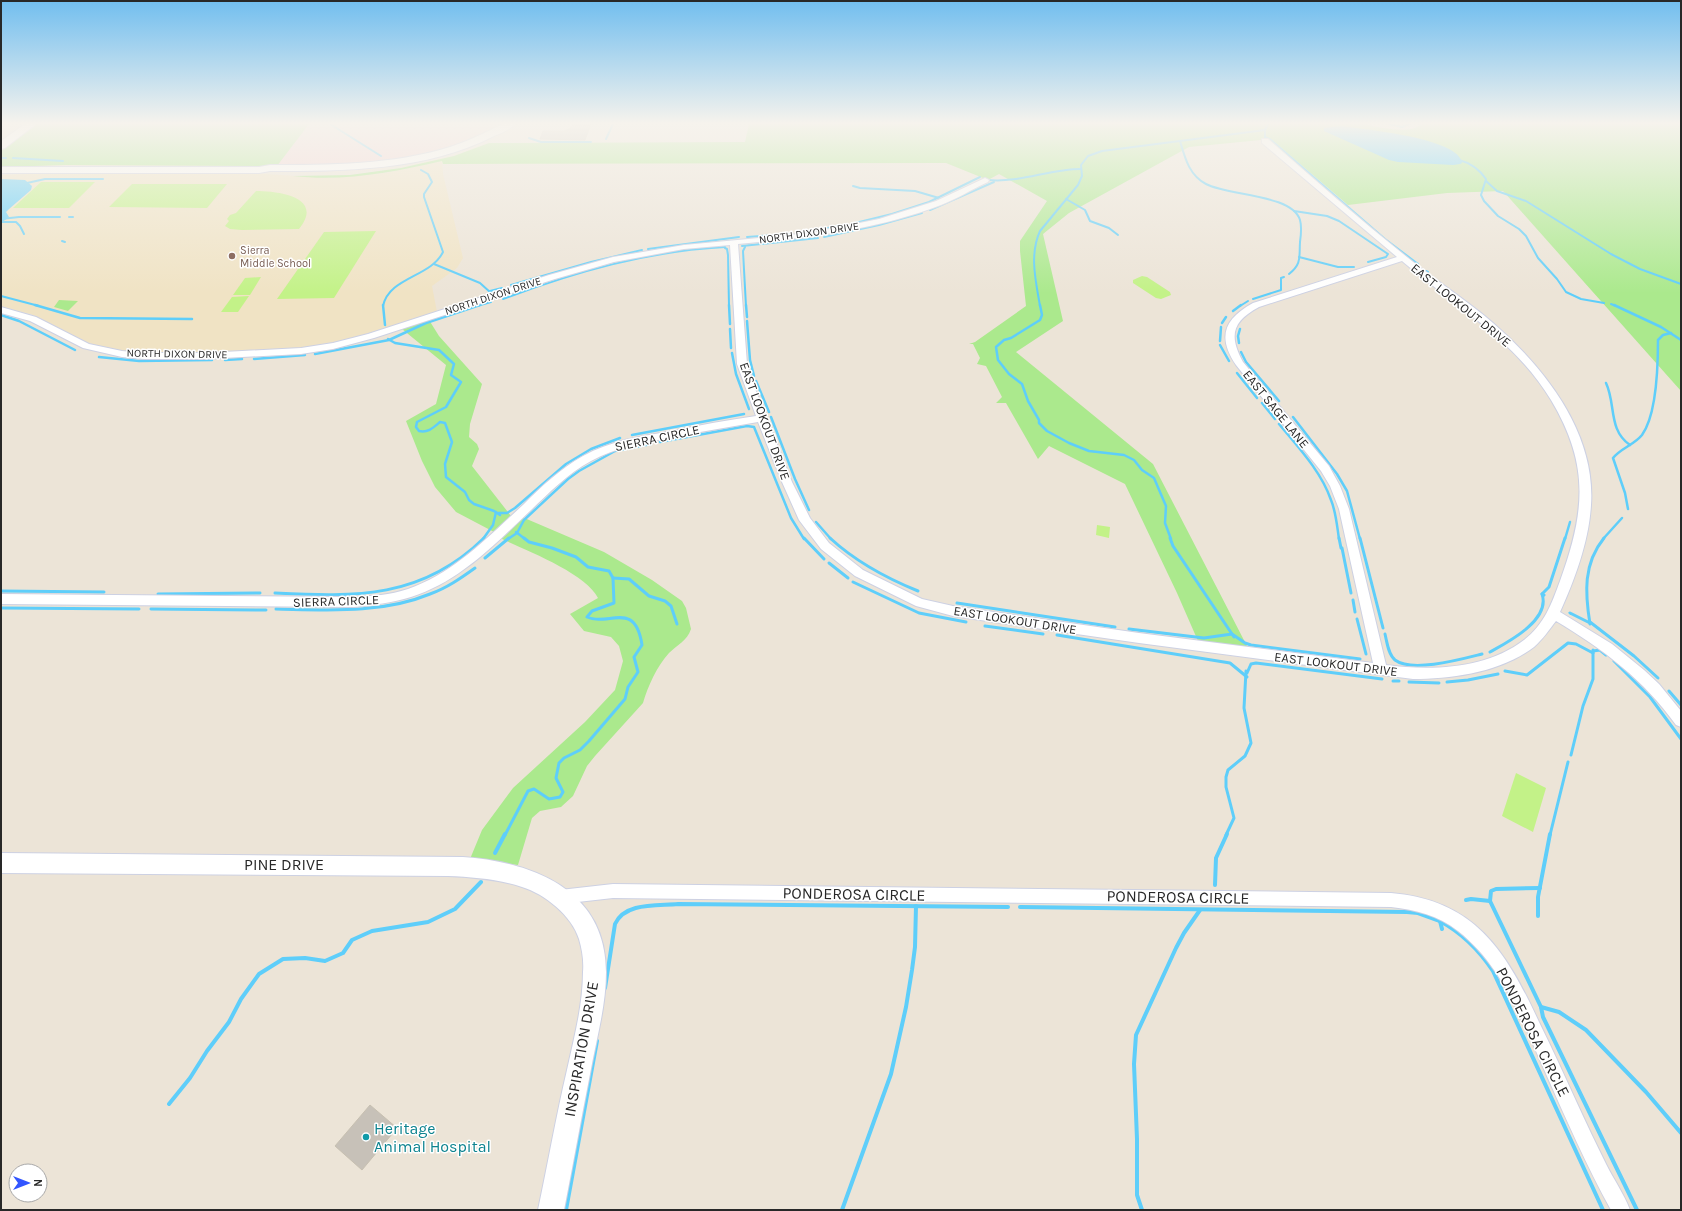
<svg xmlns="http://www.w3.org/2000/svg" width="1682" height="1211" viewBox="0 0 1682 1211" font-family="Karla,sans-serif">
<rect width="100%" height="100%" fill="#ece4d7"/>
<!-- education -->
<path fill="#f0e3c4" d="M442,161L443,174L463,258L457,268L432,286L437,312L353,338L303,348L255,351L163,353L122,351L97,346L79,339L31,314L1,307V175L54,173H251L328,178L385,173Z"/>
<!-- medical -->
<path fill="#f5d3d4" d="M35,124H505L490,132L448,148L419,155L345,166L66,165L1,167V151Z"/>
<!-- green -->
<g fill="#abe98d">
<path d="M35,124H309L277,166L66,165L1,167V151Z"/>
<path d="M749,124H1362C1377,126 1410,136 1421,124H1681V391L1503,191L1447,193L1348,205L1271,139L1189,147L1069,213L1043,234L1063,321L1016,352L1153,464L1248,648L1198,641L1177,593L1125,484L1049,446L1038,459L1006,403H996L1002,397L986,366L977,364L980,358L973,344H969L975,342L1026,306L1020,251V241L1047,201L999,174L988,180L946,163L443,164L442,161C394,172 343,182 293,176L350,175L401,168L454,156L489,143L745,142Z"/>
<path d="M59,300L78,301L68,311L54,307Z"/>
<path d="M429,320L439,336L482,384L470,424L469,437L477,444L479,449L472,466L511,516L494,532L456,512L435,487L422,461L406,421L436,404L446,365L402,329Z"/>
<path d="M522,517L604,552L652,580L682,601L686,608L691,629C687,641 677,645 669,653C657,666 648,686 643,703L595,756L587,766L573,796L561,807L540,811L532,818L518,865L470,859L482,830L513,788L585,722L615,690L623,661L619,646L611,637L584,631L570,614L598,598C586,573 525,550 500,538Z"/>
</g>
<!-- pitch -->
<g fill="#c3f288">
<path d="M41,182H95L69,208H13Z"/>
<path d="M132,184H227L207,208L109,207Z"/>
<path d="M256,191C278,191 325,197 299,229L242,230L230,229L225,226L229,221L227,219L230,215L236,213Z"/>
<path d="M376,231L334,298L277,299L324,232Z"/>
<path d="M1142,276L1147,277L1170,292L1171,295L1161,299L1156,298L1133,283V280Z"/>
<path d="M261,277L250,295H233L245,278Z"/>
<path d="M249,296L238,312H221L232,297Z"/>
<path d="M1097,525L1110,527L1109,538L1096,535Z"/>
<path d="M1516,773L1546,788L1533,832L1502,816Z"/>
</g>
<!-- water -->
<g fill="#5ecefa">
<path d="M1341,126C1362,129 1460,138 1462,163L1460,164L1453,165L1398,162L1389,160L1324,131V128Z"/>
<path d="M1,179L25,180L32,186L31,190L9,209L6,212L9,217L1,223Z"/>
</g>
<g fill="none" stroke-linecap="round" stroke-linejoin="round">
<!-- stream-far3 -->
<g stroke="#5ecefa" stroke-width="2">
<path d="M330,124L381,156"/>
<path d="M1389,124L1402,127L1409,124"/>
<path d="M1265,137L1271,140L1385,239L1418,264"/>
<path d="M529,138L541,142H591"/>
<path d="M1265,138V130L1268,124"/>
<path d="M606,139L613,124"/>
<path d="M1180,141C1185,158 1189,175 1206,184C1228,196 1292,194 1300,220C1302,227 1301,235 1300,242C1299,257 1302,264 1289,274"/>
<path d="M1,158H6"/>
<path d="M13,158L63,161"/>
<path d="M1459,160C1471,163 1479,169 1486,179L1481,195L1484,201L1498,216L1519,229L1526,236L1538,258L1557,279L1566,292L1581,299L1604,303"/>
<path d="M988,180C1020,183 1049,169 1081,169"/>
<path d="M1486,181L1497,191L1526,201L1611,254L1640,269L1681,284"/>
<path d="M27,183L45,179H103"/>
<path d="M853,186L860,188L915,191L939,198"/>
<path d="M1066,199L1085,210L1090,221L1109,228L1118,235"/>
<path d="M930,210L994,182"/>
<path d="M1294,211L1327,216L1339,221L1388,254L1386,257L1368,262"/>
<path d="M69,217H73"/>
<path d="M1,219L19,217H60"/>
<path d="M1,222H16L20,226L24,234"/>
<path d="M851,224L892,214L929,202L980,177"/>
<path d="M798,233L845,225"/>
<path d="M747,237L789,234"/>
<path d="M824,237L879,225L922,213"/>
<path d="M62,241L65,242"/>
<path d="M742,246L818,238"/>
<path d="M745,247L743,251L746,306"/>
<path d="M725,248L727,249L728,255L729,306"/>
<path d="M648,249L739,237"/>
<path d="M1299,257L1338,267H1354"/>
<path d="M434,264L480,283L491,293"/>
<path d="M1426,271L1428,272"/>
<path d="M511,285L591,262L642,250"/>
<path d="M490,291L502,288"/>
<path d="M1,296L39,306"/>
<path d="M503,299C575,272 648,251 725,247"/>
<path d="M1253,299L1281,290V278L1284,277"/>
<path d="M1611,304L1616,306"/>
<path d="M383,306C389,277 431,277 443,252L424,197V194L432,182L428,174L421,170"/>
<path d="M477,306L491,302"/>
<path d="M1040,306C1036,282 1029,255 1040,231L1078,185L1082,176L1081,165L1088,156L1102,151L1265,130"/>
<path d="M1240,306L1248,301"/>
</g>
<!-- stream-far2 -->
<g stroke="#5ecefa" stroke-width="2.5">
<path d="M35,305L80,318L192,319"/>
<path d="M383,305L385,325"/>
<path d="M729,305L730,324"/>
<path d="M746,305L747,317"/>
<path d="M1040,305L1042,315L1040,320L1011,338L1004,340L996,347L998,360L1009,374L1022,384L1028,401L1039,420V423L1047,431L1069,443L1089,451L1124,455L1134,460L1142,470L1154,478L1166,506L1165,523L1171,539"/>
<path d="M1614,305L1661,327L1681,340"/>
<path d="M1233,311L1241,305"/>
<path d="M1,315L19,321L75,350"/>
<path d="M747,321L750,360L754,376"/>
<path d="M1222,323L1226,317"/>
<path d="M730,329L731,348"/>
<path d="M388,339L395,343L439,350L454,364L451,375L461,382L446,407L417,422L416,427L419,431C428,433 433,428 440,422L445,423L452,442L445,464L446,477L465,492L469,500L474,504L494,511L500,515"/>
<path d="M1220,341L1221,327"/>
<path d="M1239,343L1238,336L1240,329"/>
<path d="M1220,345L1229,361"/>
<path d="M1241,352L1246,362L1279,401"/>
<path d="M732,353L736,374L749,409"/>
<path d="M315,354L389,340L426,323L480,305"/>
<path d="M99,357L139,361L212,360"/>
<path d="M254,359L305,355"/>
<path d="M225,360L242,359"/>
<path d="M1237,373L1257,398"/>
<path d="M756,381L769,412"/>
<path d="M1606,383C1616,404 1608,430 1630,445"/>
<path d="M1262,403L1275,419"/>
<path d="M771,417L795,479L809,510"/>
<path d="M1293,417L1337,474L1347,491L1360,539"/>
<path d="M1279,424C1298,447 1321,471 1331,500C1336,512 1337,526 1339,539"/>
<path d="M632,435L744,414"/>
<path d="M660,442L747,426L754,427L791,518L804,539"/>
<path d="M1628,509L1625,493L1613,458C1621,448 1634,445 1642,435C1657,414 1658,365 1658,340L1663,335L1671,333"/>
<path d="M498,513H507L515,508L566,464L591,449L620,438"/>
<path d="M816,522L831,539"/>
<path d="M516,532L525,539"/>
<path d="M483,539L493,525L496,512"/>
<path d="M508,539L517,533L524,520L568,479L579,471L615,451L651,444"/>
<path d="M1565,539L1570,522"/>
<path d="M1603,539L1622,518"/>
</g>
<!-- stream-far1 -->
<g stroke="#5ecefa" stroke-width="3">
<path d="M804,538L824,559"/>
<path d="M830,538C856,562 886,578 918,591"/>
<path d="M1170,538L1173,546L1234,637"/>
<path d="M1339,538L1341,548"/>
<path d="M1360,538L1383,628"/>
<path d="M1342,548L1351,593"/>
<path d="M485,558L509,538"/>
<path d="M829,563L848,578"/>
<path d="M613,578L629,579L649,596L665,601L671,606L677,624"/>
<path d="M853,582L919,613L966,622"/>
<path d="M1,591L104,592"/>
<path d="M275,593C356,597 422,599 484,538"/>
<path d="M158,594L260,593"/>
<path d="M1542,594L1549,587L1565,538"/>
<path d="M1353,600L1355,612"/>
<path d="M957,603L1115,627"/>
<path d="M1,608L139,609"/>
<path d="M151,609L266,610"/>
<path d="M276,609C327,610 382,614 430,594C447,588 461,578 475,568"/>
<path d="M1570,613L1590,623"/>
<path d="M1357,619L1366,654"/>
<path d="M1590,622L1634,656L1658,678"/>
<path d="M1590,624C1585,593 1583,564 1604,538"/>
<path d="M985,626L1043,634"/>
<path d="M1129,629L1204,638L1232,634L1245,643L1251,645L1360,659"/>
<path d="M1385,634C1387,642 1388,654 1395,660C1412,673 1462,659 1482,654"/>
<path d="M1057,635L1230,663L1247,677"/>
<path d="M1593,651L1600,650L1606,655"/>
<path d="M1490,652C1508,642 1551,620 1542,594L1544,595"/>
<path d="M1614,661L1650,697L1681,739"/>
<path d="M1505,671L1527,675L1568,643L1576,644L1593,653"/>
<path d="M1247,673L1251,664L1256,663L1382,679"/>
<path d="M1393,681H1399"/>
<path d="M1409,682L1439,683"/>
<path d="M1447,682L1468,680L1498,674"/>
<path d="M1669,691L1681,705"/>
<path d="M1571,755L1583,706L1593,679V650"/>
<path d="M505,835L528,791L534,789L549,799L560,797L563,792L556,778L559,763L564,758L580,750L589,741L625,699L628,687L638,672L634,657L642,645C635,599 608,627 587,617L592,611L614,603L613,578L609,571L588,567L576,557L552,548L529,542L524,538"/>
<path d="M1226,835L1234,818L1226,787V777L1228,770L1245,756L1251,743L1244,708L1246,671"/>
<path d="M1550,835L1568,762"/>
</g>
<!-- stream -->
<g stroke="#5ecefa" stroke-width="4">
<path d="M495,853L505,834"/>
<path d="M1215,885L1216,858L1227,834"/>
<path d="M1540,888L1496,889L1491,891L1490,901L1541,1007L1559,1012L1586,1030L1646,1092L1681,1133"/>
<path d="M1466,900L1471,899L1490,901"/>
<path d="M1020,907L1407,912L1418,913L1440,921"/>
<path d="M1538,916V897L1550,834"/>
<path d="M1442,929L1440,921C1462,933 1479,950 1493,971L1603,1210"/>
<path d="M605,988L615,924C625,902 657,906 678,904L1008,907"/>
<path d="M1541,1007L1543,1017L1637,1210"/>
<path d="M169,1104L190,1078L207,1051L229,1022L241,999L259,974L283,959L305,958L325,961L343,953L352,940L372,931L428,922L455,909L481,882"/>
<path d="M566,1210L597,1041"/>
<path d="M842,1210L891,1074L906,1007L912,970L915,947L916,906"/>
<path d="M1142,1210L1137,1195V1139L1134,1064L1136,1035L1176,948L1184,933L1200,910"/>
</g>
</g>
<!-- building -->
<g fill="#c7c1b8" stroke="#c7c0b1">
<path d="M573,124H591L585,140L540,139L543,131H564L571,128Z"/>
<path d="M370,1105L397,1128L362,1170L335,1146Z"/>
</g>
<g fill="none" stroke-linecap="round" stroke-linejoin="round">
<defs>
<g id="street">
<path d="M1262,139H1268C1317,182 1366,225 1417,265C1442,285 1469,302 1493,323C1545,368 1596,433 1591,505C1589,541 1575,579 1560,612L1612,644L1644,670L1659,684L1681,711V727L1676,725C1644,680 1603,649 1556,621C1549,630 1543,639 1534,647C1501,672 1453,679 1413,679L1139,643L953,616L916,606L855,576L821,549L799,520L782,482L758,422C729,427 700,432 672,437C644,443 616,447 591,461C567,474 549,493 530,511C494,545 459,582 411,597C392,603 373,605 354,607L1,604V594L354,597C372,596 390,595 408,589C454,573 489,536 524,504C542,486 560,469 583,456C610,441 642,436 672,431C700,425 728,420 756,416L737,364L730,245L684,249L614,262L555,279L374,338L333,349L301,354L205,359H145L122,357L83,348L30,321L1,313V307L36,317L89,344L122,351L145,353H205L301,348L333,343L368,334L549,275L613,257L684,245L810,233L879,219L936,201L985,178L989,180L988,182C972,189 957,199 941,205C876,230 807,238 738,244L747,364L754,386L792,482L810,518L829,543L863,570L922,599L953,606L1139,633L1373,663L1339,509L1330,486L1321,471L1236,365C1217,337 1224,319 1253,303L1397,257L1262,143ZM1402,261C1454,305 1515,340 1551,400C1590,465 1585,512 1560,581C1552,603 1544,625 1524,640C1486,669 1432,671 1386,665L1349,509L1340,486L1329,466L1243,362C1228,335 1233,321 1259,307Z"/>
<path d="M613,884L1391,893C1475,900 1506,951 1539,1022C1552,1048 1564,1075 1576,1101C1586,1123 1596,1144 1606,1164C1614,1180 1624,1194 1630,1210H1611C1587,1167 1567,1121 1547,1076C1524,1025 1504,967 1458,931C1438,915 1416,910 1391,907L613,898L560,904L555,902L552,897L555,892L560,890Z"/>
</g>
<g id="secondary">
<path d="M25,124H36L5,148L1,149V141Z"/>
<path d="M503,124H515C510,130 501,133 494,136C426,171 345,171 270,171L259,173H1V167H259L270,165C330,165 392,165 450,147C469,141 486,132 503,124Z"/>
<path d="M1,853L463,857C533,862 606,890 606,972C606,1007 596,1040 590,1074C581,1119 573,1164 564,1210H538C548,1163 556,1117 567,1070C574,1038 583,1005 583,972C584,961 582,949 579,939C572,916 545,894 522,887C498,879 473,877 448,876L1,873Z"/>
</g>
</defs>
<!-- street casing -->
<use href="#street" stroke="#cdd1e3" stroke-width="2"/>
<!-- secondary casing -->
<use href="#secondary" stroke="#cdd1e3" stroke-width="2"/>
<!-- street -->
<use href="#street" fill="#fff" fill-rule="evenodd"/>
<!-- secondary -->
<use href="#secondary" fill="#fff" fill-rule="evenodd"/>
</g>
<!-- sky -->
<linearGradient id="sky" x2="0" y2="1"><stop stop-color="#71beef"/><stop offset="0.42" stop-color="#f6f3ed"/><stop offset="1" stop-color="#f6f3ed" stop-opacity="0"/></linearGradient>
<rect width="1682" height="293" fill="url(#sky)"/>
<!-- markers -->
<circle fill="#8d6e63" stroke="#fff" stroke-width="1.5" cx="232" cy="256" r="4"/>
<circle fill="#0f9aa8" stroke="#fff" stroke-width="1.5" cx="366" cy="1137" r="4"/>
<g text-anchor="middle" dominant-baseline="central" stroke-width="3" stroke-linejoin="round" paint-order="stroke">
<!-- far-street labels -->
<g font-size="11" fill="#282828" stroke="#fff">
<text transform="translate(809 233) rotate(-8)">NORTH DIXON DRIVE</text>
<text transform="translate(493 296) rotate(-18)">NORTH DIXON DRIVE</text>
<text transform="translate(177 354) rotate(1)">NORTH DIXON DRIVE</text>
</g>
<!-- far-education labels -->
<g font-size="11" fill="#785e54" stroke="#fff" text-anchor="start">
<text x="240" y="250">Sierra<tspan x="240" dy="13">Middle School</tspan></text>
</g>
<!-- street labels -->
<g font-size="13" fill="#282828" stroke="#fff">
<text transform="translate(1461 305) rotate(39)">EAST LOOKOUT DRIVE</text>
<text transform="translate(1276 409) rotate(51)">EAST SAGE LANE</text>
<text transform="translate(765 421) rotate(70)">EAST LOOKOUT DRIVE</text>
<text transform="translate(657 438) rotate(-12)">SIERRA CIRCLE</text>
<text transform="translate(336 601) rotate(-2)">SIERRA CIRCLE</text>
<text transform="translate(1015 620) rotate(9)">EAST LOOKOUT DRIVE</text>
<text transform="translate(1336 664) rotate(7)">EAST LOOKOUT DRIVE</text>
</g>
<!-- near-street labels -->
<g font-size="16" fill="#282828" stroke="#fff">
<text x="284" y="864">PINE DRIVE</text>
<text transform="translate(854 894) rotate(1)">PONDEROSA CIRCLE</text>
<text transform="translate(1178 897) rotate(1)">PONDEROSA CIRCLE</text>
<text transform="translate(1533 1032) rotate(63)">PONDEROSA CIRCLE</text>
<text transform="translate(581 1049) rotate(-80)">INSPIRATION DRIVE</text>
</g>
<!-- near-culture labels -->
<g font-size="16" fill="#0d838f" stroke="#fff" text-anchor="start">
<text x="374" y="1128">Heritage<tspan x="374" dy="18">Animal Hospital</tspan></text>
</g>
</g>
<!-- border -->
<rect width="1682" height="1211" fill="none" stroke="#282828" stroke-width="4"/>
<!-- north arrow -->
<g transform="translate(28 1183) rotate(90)"><circle r="19" fill="#ffffff" stroke="#a9a9a9"/>
<path d="M0-3L7 15L0 10L-7 15Z" fill="#3255ff"/>
<text y="-6" font-size="11" font-weight="bold" text-anchor="middle" fill="#282828">N</text>
</g>
</svg>
